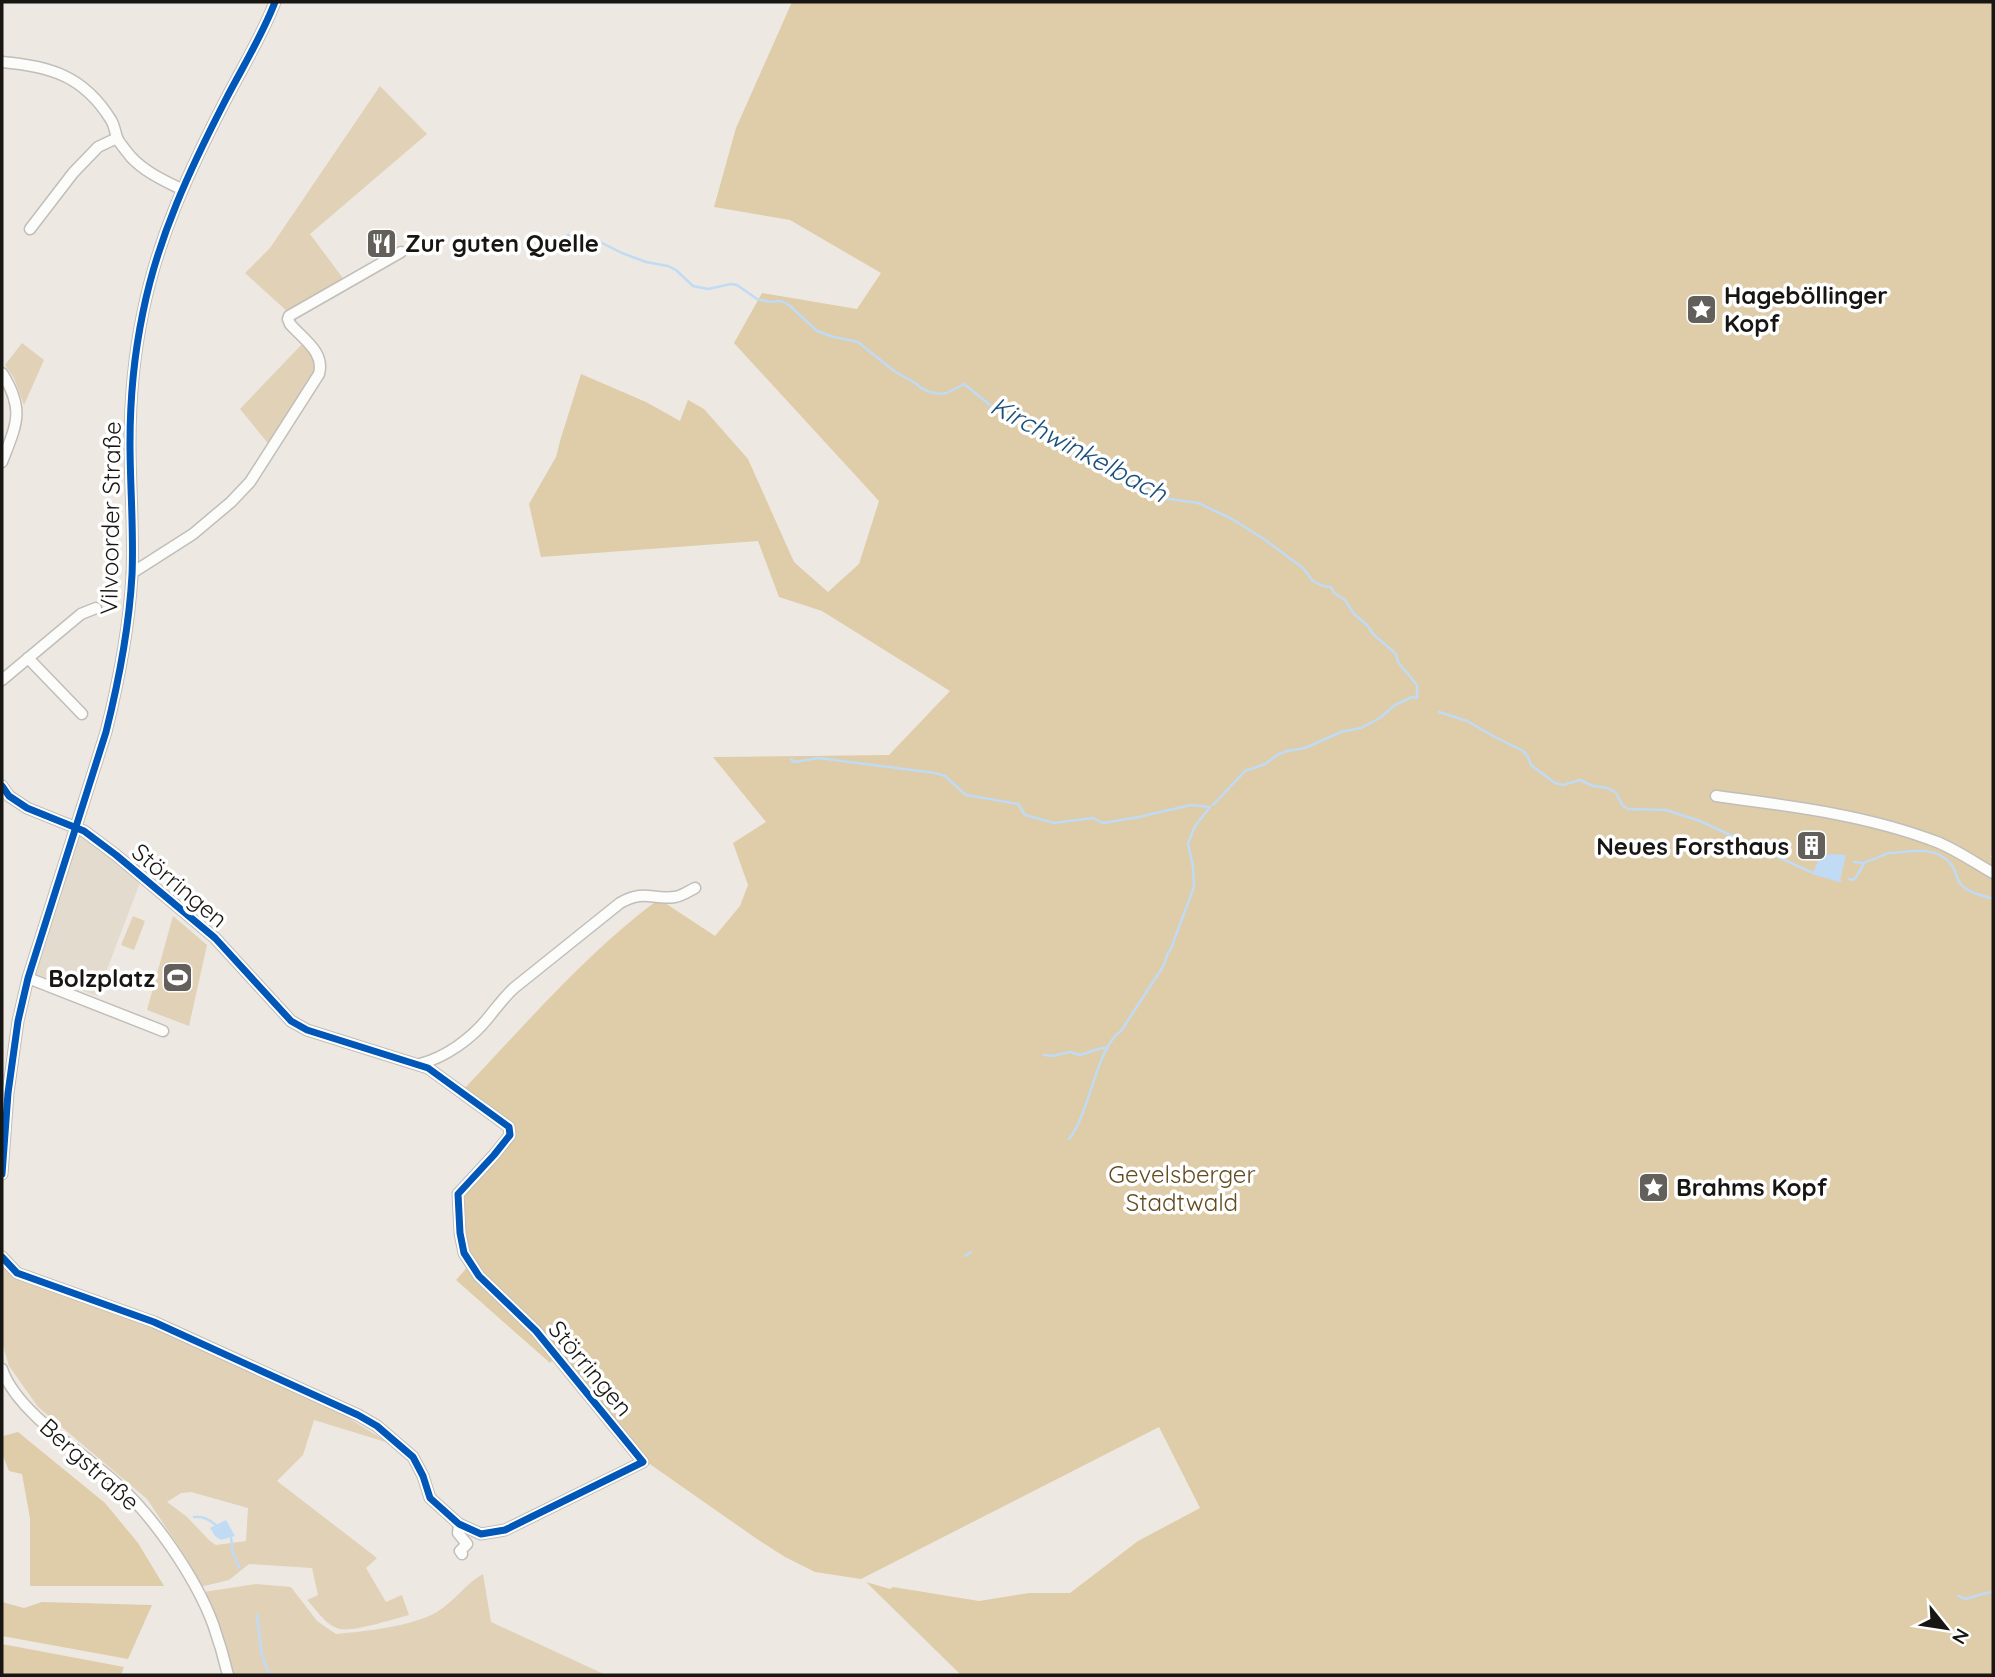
<svg xmlns="http://www.w3.org/2000/svg" width="1995" height="1677" viewBox="0 0 1995 1677" font-family="Quicksand,sans-serif">
<rect width="100%" height="100%" fill="#ede9e2"/>
<!-- built -->
<path fill="#e3dcce" d="M79,835L89,841L141,880L97,996L35,974Z"/>
<!-- green -->
<g fill="#e0d1b7" fill-rule="evenodd">
<path d="M380,86L427,134L310,234L345,281L289,313L245,273L270,248Z"/>
<path d="M304,342L318,357V367L271,447L240,409Z"/>
<path d="M22,343L44,360L24,405L14,378L5,365Z"/>
<path d="M133,916L145,921L134,950L121,945Z"/>
<path d="M173,916L207,945L189,1026L147,1010Z"/>
<path d="M2,1265L14,1278L153,1326L342,1414L389,1443L314,1420L303,1455L277,1481L377,1558L366,1568L386,1602L402,1595L409,1615C393,1619 355,1632 340,1629C326,1626 316,1609 307,1600L318,1595L312,1568L249,1564L229,1580L200,1587L187,1559L147,1499L38,1407L9,1366L2,1342ZM191,1492L248,1508L246,1541L216,1545L210,1541L186,1516L167,1502L181,1493Z"/>
<path d="M483,1574L491,1622L606,1675H230L197,1593L256,1584L291,1587L317,1621L336,1634C366,1631 410,1627 437,1612C455,1601 465,1584 483,1574Z"/>
</g>
<!-- forest -->
<g fill="#dfcca9">
<path d="M792,2H1993V855L1990,856L1993,859V1675H961L866,1582L890,1589L893,1587L979,1601L1029,1593H1070L1138,1541L1200,1508L1159,1427L861,1579L815,1572L785,1557L757,1539L644,1460L556,1356L550,1363L456,1280L471,1263L464,1253L459,1194L510,1136L463,1090C526,1024 586,953 659,899L715,936L740,906L748,885L733,843L766,822L713,757L889,755L950,691L822,611L779,597L758,541L541,557L529,504L556,457L560,441L581,374L646,402L680,421L688,400L704,409L748,459L794,562L828,592L859,564L879,501L734,343L762,293L857,309L881,273L790,220L714,207L736,128Z"/>
<path d="M18,1432L105,1503L138,1543L164,1586H30V1518L22,1474L9,1471L3,1456V1436Z"/>
<path d="M2,1602L24,1608L42,1602L152,1605L128,1659L2,1636Z"/>
<path d="M2,1644L124,1667L121,1675H2Z"/>
</g>
<!-- water -->
<g fill="#c0dbf3">
<path d="M1832,854L1846,855L1840,881L1813,873L1820,856Z"/>
<path d="M226,1520L235,1536L221,1540L215,1536L210,1528Z"/>
</g>
<g fill="none" stroke-linecap="round" stroke-linejoin="round">
<!-- stream -->
<g stroke="#c0dbf3" stroke-width="2.5">
<path d="M546,250L553,247L568,235L600,242L622,253L646,262L668,266L676,270L693,286L708,289L731,284L737,285L757,299L770,302L781,301L789,305L817,331L834,337L858,342L894,371L915,383L921,388L930,392L939,394L947,393L964,384L1005,417L1075,450L1162,498L1198,503L1232,519L1264,539L1303,568L1313,581L1323,586L1331,587L1334,593L1345,600L1354,614L1367,625L1373,634L1396,654L1398,662L1417,685V698L1412,697L1395,705L1380,718L1361,728L1341,732L1305,748L1287,751L1277,755L1265,764L1245,771L1213,805"/>
<path d="M1439,712L1467,721L1493,736L1523,751L1528,757L1531,765L1555,783L1563,785L1580,780L1593,786L1608,788L1616,793L1623,806L1628,809L1666,810L1700,821L1813,873L1840,881"/>
<path d="M791,759L794,762L819,758L935,773L945,776L966,795L1018,804L1025,815L1054,823L1093,818L1103,823L1139,817L1191,805L1210,807L1195,826L1188,843L1193,867L1194,887L1170,951L1168,952L1164,965L1121,1031C1096,1047 1090,1114 1069,1139"/>
<path d="M1854,862L1864,863"/>
<path d="M1849,879L1853,880L1856,877L1865,862C1873,860 1879,857 1886,854C1891,852 1897,853 1903,852C1919,850 1937,849 1949,862C1955,868 1956,875 1959,882C1965,892 1982,895 1993,899"/>
<path d="M1044,1055L1052,1056L1070,1052L1080,1055L1102,1048L1108,1049"/>
<path d="M965,1256L971,1252"/>
<path d="M194,1517C203,1516 210,1520 216,1525"/>
<path d="M231,1538L233,1553L239,1567"/>
<path d="M1958,1596L1966,1599L1982,1594L1993,1592"/>
<path d="M257,1615L262,1657L270,1675"/>
</g>
<defs>
<g id="minor">
<path d="M2,62C50,66 84,76 111,120C115,126 115,134 118,140C122,146 127,152 131,157C145,172 163,180 181,189"/>
<path d="M30,229L73,173L98,147L117,138"/>
<path d="M2,373C25,410 17,423 2,462"/>
<path d="M132,573L193,534L231,502L250,482L319,374C325,352 303,339 290,324L288,319L289,316L401,252"/>
<path d="M28,658L82,714"/>
<path d="M2,680L81,614L96,608"/>
<path d="M2,786L9,796L27,808L84,831L116,855L215,938L291,1021L307,1030L428,1068L509,1127L510,1135L494,1155L458,1194L460,1233L464,1253L479,1276L536,1331L643,1462L505,1530L481,1534L459,1524L430,1498L423,1476L413,1457L377,1426L358,1415L154,1322L17,1273L2,1257"/>
<path d="M1716,796C1791,806 1867,815 1937,842C1957,850 1975,863 1993,873"/>
<path d="M28,978L163,1031"/>
<path d="M420,1064C446,1057 471,1039 488,1018C497,1007 504,997 514,988L620,903C645,889 651,900 675,897C682,896 689,891 695,888"/>
<path d="M2,1174L8,1093L18,1021L28,978L106,732C119,680 129,629 132,575C134,532 130,487 130,443C130,399 134,355 143,312C158,237 190,169 225,101C242,68 262,36 275,2"/>
<path d="M2,1369C16,1411 80,1451 114,1481C152,1514 195,1576 213,1624C219,1641 224,1658 228,1675"/>
<path d="M459,1524L458,1533L467,1544L460,1551L462,1554"/>
</g>
</defs>
<!-- minor casing -->
<use href="#minor" stroke="#c1beb9" stroke-width="13"/>
<!-- minor -->
<use href="#minor" stroke="#fcfcfb" stroke-width="10"/>
<defs>
<g id="cycleway">
<path d="M2,786L9,796L27,808L84,831L116,855L215,938L291,1021L307,1030L428,1068L509,1127L510,1135L494,1155L458,1194L460,1233L464,1253L479,1276L536,1331L643,1462L505,1530L481,1534L459,1524L430,1498L423,1476L413,1457L377,1426L358,1415L154,1322L17,1273L2,1257"/>
<path d="M2,1174L8,1093L18,1021L28,978L106,732C119,680 129,629 132,575C134,532 130,487 130,443C130,399 134,355 143,312C158,237 190,169 225,101C242,68 262,36 275,2"/>
</g>
</defs>
<!-- cycleway casing -->
<use href="#cycleway" stroke="#fff" stroke-width="11"/>
<!-- cycleway -->
<use href="#cycleway" stroke="#0057b8" stroke-width="7"/>
</g>
<!-- icons -->
<defs>
<symbol id="restaurant-square" viewBox="-11 -11 22 22"><rect x="-9" y="-9" width="18" height="18" rx="4" fill="#63605b" stroke="#fff"/><path d="M-5-6h1v4h1v-4h1v4h1v-4h1v5L-1.5 .5V6h-2V.5L-5-1ZM5-6V6H3V1.5H1.5Q1.5-4 5-6Z" fill="#fff"/></symbol>
<symbol id="sight-square" viewBox="-11 -11 22 22"><rect x="-9" y="-9" width="18" height="18" rx="4" fill="#63605b" stroke="#fff"/><path d="M0-6L1.8-2.2L6-1.7L2.9 1.2L3.7 5.4L0 3.3L-3.7 5.4L-2.9 1.2L-6-1.7L-1.8-2.2Z" fill="#fff"/></symbol>
<symbol id="building-square" viewBox="-11 -11 22 22"><rect x="-9" y="-9" width="18" height="18" rx="4" fill="#63605b" stroke="#fff"/><path d="M-4-6H4V6H1V3H-1V6H-4ZM-2.5-4.3h1.7v1.8h-1.7ZM.8-4.3h1.7v1.8H.8ZM-2.5-1h1.7V.8h-1.7ZM.8-1h1.7V.8H.8Z" fill="#fff"/></symbol>
<symbol id="stadium-square" viewBox="-11 -11 22 22"><rect x="-9" y="-9" width="18" height="18" rx="4" fill="#63605b" stroke="#fff"/><path d="M0-5a6.5 5 0 1 0 0 10a6.5 5 0 1 0 0-10ZM-3.5-1.8h7v3.6h-7Z" fill="#fff"/></symbol>
</defs>
<g fill-rule="evenodd">
<use href="#restaurant-square" x="364" y="226" width="35" height="35"/>
<use href="#sight-square" x="1684" y="292" width="35" height="35"/>
<use href="#building-square" x="1794" y="828" width="35" height="35"/>
<use href="#stadium-square" x="160" y="960" width="35" height="35"/>
<use href="#sight-square" x="1636" y="1170" width="35" height="35"/>
</g>
<g text-anchor="middle" dominant-baseline="central" stroke-width="7" stroke-linejoin="round" paint-order="stroke">
<!-- poi labels -->
<g font-size="24" font-weight="bold" fill="#181612" stroke="#fff" text-anchor="start">
<text x="405" y="243">Zur guten Quelle</text>
<text x="1724" y="295">Hageböllinger<tspan x="1724" dy="28">Kopf</tspan></text>
<text x="1789" y="846" text-anchor="end">Neues Forsthaus</text>
<text x="155" y="978" text-anchor="end">Bolzplatz</text>
<text x="1676" y="1187">Brahms Kopf</text>
</g>
<!-- street labels -->
<g font-size="24" fill="#181612" stroke="#fff">
<text transform="translate(110 518) rotate(-89)">Vilvoorder Straße</text>
<text transform="translate(180 885) rotate(40)">Störringen</text>
<text transform="translate(591 1368) rotate(50)">Störringen</text>
<text transform="translate(90 1464) rotate(42)">Bergstraße</text>
</g>
<!-- park labels -->
<g font-size="24" fill="#634c20" stroke="#fff">
<text x="1182" y="1174">Gevelsberger<tspan x="1182" dy="28">Stadtwald</tspan></text>
</g>
<!-- water labels -->
<g font-size="26" font-style="italic" fill="#1a4f7b" stroke="#fff">
<text transform="translate(1079 449) rotate(28)">Kirchwinkelbach</text>
</g>
</g>
<!-- border -->
<rect width="1995" height="1677" fill="none" stroke="#181612" stroke-width="7"/>
<!-- north arrow -->
<g transform="translate(1946 1628) rotate(120)" stroke="#ffffff" stroke-width="5" paint-order="stroke">
<path d="M0-5L12 26L0 18L-12 26Z" fill="#181612"/>
<text y="-10" font-size="19" font-weight="bold" text-anchor="middle" fill="#181612">N</text>
</g>
</svg>
